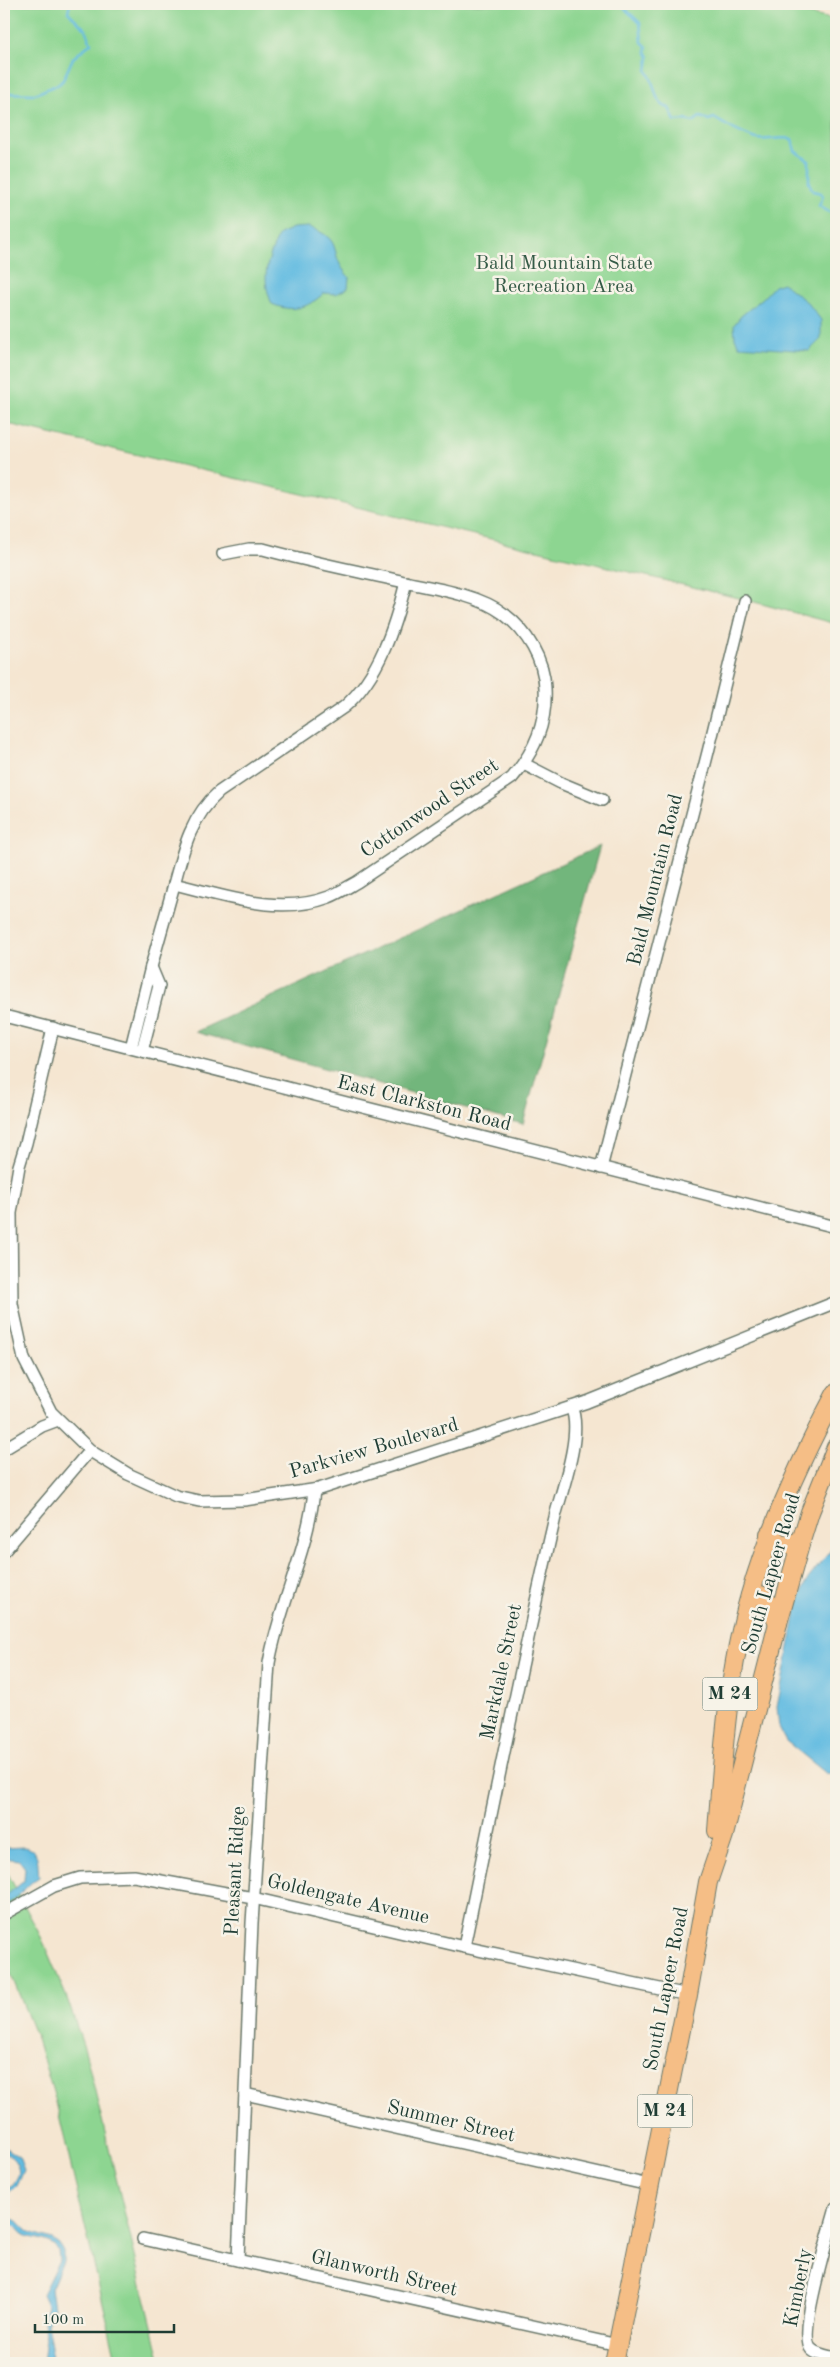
<svg xmlns="http://www.w3.org/2000/svg" width="840" height="2367" viewBox="0 0 840 2367" font-family="'Old Standard TT',serif">
<rect width="100%" height="100%" fill="#f7f3e8"/>
<filter id="ink" filterUnits="userSpaceOnUse"><feTurbulence type="fractalNoise" baseFrequency=".02" numOctaves="2"/><feDisplacementMap in="SourceGraphic" scale="10" xChannelSelector="R" yChannelSelector="G"/><feConvolveMatrix kernelMatrix="1 2 1 2 8 2 1 2 1" color-interpolation-filters="sRGB"/></filter>
<filter id="wash" filterUnits="userSpaceOnUse"><feTurbulence type="fractalNoise" baseFrequency=".0096" numOctaves="4" result="noise"/><feDisplacementMap in="SourceGraphic" scale="20" xChannelSelector="R" yChannelSelector="G"/><feGaussianBlur stdDeviation="1.12" result="paint"/><feColorMatrix in="noise" values="0 0 0 0 0 0 0 0 0 0 0 0 0 0 0 0 0 1.4 0 .05"/><feComposite in="paint" operator="in"/></filter>
<g filter="url(#wash)">
<rect width="100%" height="100%" fill="#f5e6d1"/>
<!-- green -->
<g fill="#8dd591" stroke="#568962">
<path d="M4,4H761L836,20V624L747,600L4,423Z"/>
<path d="M4,1866L42,1939L67,1998L86,2054L161,2363H117L56,2102L37,2039L4,1957Z"/>
</g>
<!-- forest -->
<path fill="#72b67b" stroke="#487a58" d="M600,846L523,1124L195,1032Z"/>
<!-- water -->
<g fill="#63bce1" stroke="#417c8a">
<path d="M309,227C347,241 326,252 349,277L348,288L336,294L324,293C308,308 293,313 272,304C260,276 268,260 279,234L293,228Z"/>
<path d="M783,283L808,303L821,320V339L809,351L739,346L735,338L734,325L741,316L763,298L774,286Z"/>
<path d="M836,1537V1775L827,1774L786,1741L779,1728L777,1707L798,1602L808,1579L831,1550Z"/>
<path d="M25,1847C41,1850 37,1865 39,1877C23,1887 22,1897 4,1905V1897L24,1881L25,1868L19,1860L4,1858V1848Z"/>
<path d="M4,2147L19,2157L24,2170L18,2184L4,2197V2189C25,2182 22,2161 4,2152Z"/>
<path d="M4,2215L18,2221L27,2231L52,2239L59,2244L63,2251V2261L51,2289L54,2307L47,2324L51,2347L50,2363H43L46,2339L43,2323L47,2305L42,2294L59,2260L58,2250C50,2238 37,2240 26,2236C16,2231 18,2223 4,2221Z"/>
</g>
<g fill="none" stroke-linecap="round" stroke-linejoin="round">
<!-- stream -->
<g stroke="#63bce1" stroke-width="2.5">
<path d="M620,4L640,23L642,42L647,47L646,51L649,57L647,71C656,82 653,105 669,108L675,121L685,120L693,122L700,117L709,120L714,118C727,126 742,135 757,139C768,141 781,136 792,139L795,151L809,161V183L813,191L821,193L823,196L819,206L836,216"/>
<path d="M4,93L35,94L59,84L63,80L73,58L91,43L85,29L68,12L70,4"/>
</g>
</g>
</g>
<g filter="url(#ink)">
<g fill="none" stroke-linecap="round" stroke-linejoin="round">
<defs>
<g id="minor">
<path d="M524,764L561,783L602,800"/>
<path d="M174,884C225,896 278,916 329,897C339,893 348,887 357,882L512,778C535,751 547,723 545,688C544,660 527,631 504,614C480,595 434,588 404,582C357,571 310,562 263,549H249L223,554"/>
<path d="M151,967C158,942 165,917 172,892C182,855 189,818 219,792L344,707C379,677 395,626 406,582"/>
<path d="M4,1016L836,1227"/>
<path d="M53,1028L26,1143L19,1166L11,1213L12,1304L24,1359L51,1412L92,1452L128,1474L176,1496L199,1501L244,1500L319,1489L587,1402L836,1302"/>
<path d="M131,1048L151,967L159,986L142,1051"/>
<path d="M601,1168L708,752L745,601"/>
<path d="M4,1449L42,1426L58,1420"/>
<path d="M4,1551L90,1450"/>
<path d="M4,1914L54,1886L80,1878L134,1876L253,1898L464,1947L688,1995"/>
<path d="M464,1947C494,1802 522,1657 556,1513C563,1487 583,1431 571,1407"/>
<path d="M245,2094L649,2185"/>
<path d="M836,2208C830,2231 797,2334 811,2349C817,2355 828,2356 836,2358"/>
<path d="M143,2239L618,2345"/>
<path d="M238,2260L252,1923L269,1663C279,1605 309,1548 314,1490"/>
</g>
<g id="primary">
<path d="M769,1534L783,1546L801,1541"/>
<path d="M750,1596L761,1595L769,1603L778,1623"/>
<path d="M717,1831C723,1752 728,1671 750,1595C770,1525 802,1457 836,1393"/>
<path d="M614,2363L688,1995L708,1882L724,1835L778,1623L801,1541L810,1512L836,1447"/>
</g>
</defs>
<!-- minor casing -->
<use href="#minor" stroke="#6a786b" stroke-width="14"/>
<!-- primary casing -->
<use href="#primary" stroke="#6a786b" stroke-width="20"/>
<!-- minor -->
<use href="#minor" stroke="#fff" stroke-width="11"/>
<!-- primary -->
<use href="#primary" stroke="#f5be86" stroke-width="18"/>
</g>
</g>
<g text-anchor="middle" dominant-baseline="central" stroke-width="5" stroke-linejoin="round" paint-order="stroke">
<!-- shield labels -->
<g fill="#f7f3e8" stroke="#60746a" stroke-width="1">
<rect x="702.5" y="1677.5" width="55" height="33" rx="4"/>
<rect x="637.5" y="2094.5" width="55" height="33" rx="4"/>
</g>
<g font-size="19" font-weight="bold" fill="#1f3d34">
<text x="730" y="1694">M 24</text>
<text x="665" y="2111">M 24</text>
</g>
<!-- park labels -->
<g font-size="20" fill="#355b47" stroke="#f7f3e8">
<text x="564" y="264">Bald Mountain State<tspan x="564" dy="23">Recreation Area</tspan></text>
</g>
<!-- street labels -->
<g font-size="20" fill="#1f3d34" stroke="#f7f3e8">
<text transform="translate(430 809) rotate(-34)">Cottonwood Street</text>
<text transform="translate(656 880) rotate(-76)">Bald Mountain Road</text>
<text transform="translate(424 1104) rotate(14)">East Clarkston Road</text>
<text transform="translate(374 1449) rotate(-16)">Parkview Boulevard</text>
<text transform="translate(772 1574) rotate(-74)">South Lapeer Road</text>
<text transform="translate(502 1672) rotate(-78)">Markdale Street</text>
<text transform="translate(236 1871) rotate(-87)">Pleasant Ridge</text>
<text transform="translate(348 1900) rotate(13)">Goldengate Avenue</text>
<text transform="translate(667 1989) rotate(-79)">South Lapeer Road</text>
<text transform="translate(451 2122) rotate(13)">Summer Street</text>
<text transform="translate(384 2274) rotate(13)">Glanworth Street</text>
<text transform="translate(799 2288) rotate(-79)">Kimberly</text>
</g>
</g>
<!-- margin -->
<rect width="840" height="2367" fill="none" stroke="#f7f3e8" stroke-width="20"/>
<!-- scale -->
<path d="M35 2324v8h139v-8" fill="none" stroke="#1f3d34" stroke-width="2.5"/>
<text x="42" y="2324" font-size="15" fill="#1f3d34" stroke="#f7f3e8" stroke-width="4" paint-order="stroke">100 m</text>
</svg>
